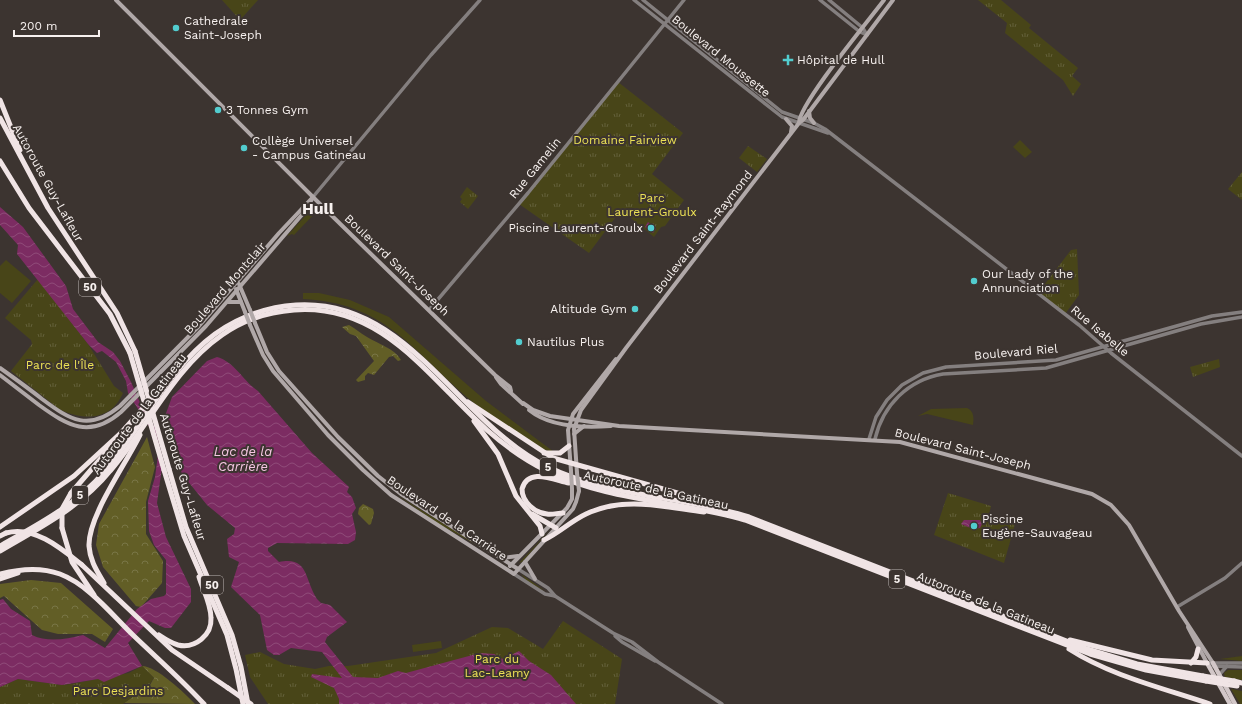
<svg xmlns="http://www.w3.org/2000/svg" width="1242" height="704" viewBox="0 0 1242 704" font-family="'Work Sans',sans-serif">
<defs>
<pattern id="forest-crowns" width="20" height="18" patternUnits="userSpaceOnUse"><rect width="20" height="18" fill="#625e26"/><path d="M2 6a3 3 0 1 1 6 0M12 15a3 3 0 1 1 6 0" fill="none" stroke="#797646"/></pattern>
<pattern id="park-tufts" width="24" height="20" patternUnits="userSpaceOnUse"><rect width="24" height="20" fill="#484518"/><path d="M3 7l-1-3M5 7V3M7 7l1-3M15 17l-1-3M17 17v-4M19 17l1-3" fill="none" stroke="#63603a"/></pattern>
<pattern id="water-waves" width="16" height="10" patternUnits="userSpaceOnUse"><rect width="16" height="10" fill="#7c2c62"/><path d="M0 5q4-4 8 0t8 0" fill="none" stroke="#8f4b79"/></pattern>
</defs>
<rect width="100%" height="100%" fill="#3c3430"/>
<!-- green -->
<g fill="#484518">
<path d="M1020,140L1032,152L1025,158L1013,147Z"/>
<path d="M313,210H318L294,235L292,234L287,236L306,215Z"/>
<path d="M6,260L31,281L12,303L0,293V266Z"/>
<path d="M303,293H319L350,300L389,317L486,401L554,452L544,450C519,433 491,418 468,398C412,350 385,303 303,299Z"/>
<path d="M967,408C974,411 974,418 973,425L927,414L918,416L931,409Z"/>
<path d="M397,495L484,549L439,524Z"/>
<path d="M550,530L522,562L519,563Z"/>
<path d="M521,574L545,591L527,581Z"/>
<path d="M441,641L442,648L413,652L412,645Z"/>
<path d="M1242,656V661L1220,659Z"/>
<path d="M1228,670H1242V680L1225,677L1224,673Z"/>
<path d="M1231,689L1242,691V704H1240Z"/>
</g>
<!-- forest -->
<g fill="url(#forest-crowns)">
<path d="M349,325C356,329 360,333 367,337C378,344 394,348 401,360L398,361L393,356L389,357L374,375L368,373L365,376V380L358,382L356,380L374,361L356,336L350,334L342,327Z"/>
<path d="M147,437L155,467L146,502V534L163,561L162,583L141,607L136,606L103,567L96,545L99,524Z"/>
<path d="M363,504L373,509L374,513L371,524L369,525L358,514L359,508Z"/>
<path d="M31,580L61,583L113,629L105,642L92,634H58L42,630L4,596L0,598V584Z"/>
<path d="M142,666C156,666 185,693 195,704L124,703L150,685L154,678Z"/>
</g>
<!-- park -->
<g fill="url(#park-tufts)">
<path d="M222,0H258L240,20Z"/>
<path d="M978,0H1001L1031,25L1029,28L1078,68L1072,76L1081,84L1073,96L1063,80L1005,33L1007,23Z"/>
<path d="M618,82L683,133L652,174L684,200L665,226L661,227L654,237L621,210L589,253L519,204Z"/>
<path d="M748,146L767,159L757,172L739,158Z"/>
<path d="M1242,172V200L1228,189Z"/>
<path d="M467,187L478,196L468,209L460,202L462,199L460,197Z"/>
<path d="M1077,249L1079,295L1065,314L1038,293L1071,250Z"/>
<path d="M38,279L88,344L114,386L123,393C111,421 83,421 59,409L11,371L32,344L31,340L5,318Z"/>
<path d="M1219,359L1220,367L1193,377L1190,367Z"/>
<path d="M948,493L991,506L988,518L1015,524L1004,563L934,535Z"/>
<path d="M563,621L622,659L615,704H268L250,677L245,655L260,652L284,664L315,669L329,666H348L436,653L492,627L508,628L543,649Z"/>
<path d="M142,666L154,678L149,685L123,704H0V687L18,679L62,685L71,684L129,673Z"/>
</g>
<!-- water -->
<g fill="url(#water-waves)">
<path d="M0,207L23,227L66,286L73,309L98,342L113,352L120,361L131,382L141,405L155,428L163,460L157,503L166,537L191,589V602L171,628H165L149,621L128,643L142,666L104,682L98,679L62,685L18,679L0,687V600L3,599L11,609L30,621L32,635C48,643 66,639 83,635L105,648L137,609L151,599L164,596L166,594V560L154,545L149,531L148,501L155,477L158,455L150,428L128,393L126,381L116,362L102,351L97,353L88,344L17,254L18,245L0,225Z"/>
<path d="M648,222L656,229L653,233L645,227Z"/>
<path d="M217,357C235,362 243,381 258,391L312,453L349,487L347,492L352,497L356,508L352,514L356,532L355,540L348,544L277,543L268,548V551L279,562C309,556 304,579 317,599L321,603L330,605L347,622L327,637L325,642L353,677L378,678L398,671L406,673L480,653L494,654L503,659L519,651L529,661L551,675L576,704H339V699L334,688L311,677L312,674L342,678L322,652L291,648L279,655H274L267,650L260,615L231,587L239,562L229,557L227,539L234,534L235,528L207,505L182,474L165,416L172,397L207,361Z"/>
<path d="M964,520H980L982,524L980,528L973,529L961,524Z"/>
</g>
<g fill="none" stroke-linecap="round" stroke-linejoin="round">
<!-- tertiary -->
<g stroke="#847f7f" stroke-width="3.5">
<path d="M634,0L782,117L828,133"/>
<path d="M643,0L782,112L814,123L825,129L1079,325L1111,353L1242,456"/>
<path d="M820,0L860,32L867,35"/>
<path d="M829,0L863,28L867,35"/>
<path d="M313,197L431,55L480,0"/>
<path d="M429,310L528,193L684,0"/>
<path d="M869,439L876,417L887,400L902,385L923,373L946,367L1056,360L1212,316L1242,312"/>
<path d="M875,439C883,405 908,380 943,374L1046,368L1201,324L1242,317"/>
<path d="M518,569L548,588L555,596L613,633L632,642L658,662L722,704"/>
<path d="M514,574L545,594L555,596"/>
<path d="M1177,607L1225,578L1242,563"/>
<path d="M615,636L622,642L655,661"/>
<path d="M1207,663H1242"/>
<path d="M1213,666L1242,667"/>
<path d="M1219,675L1227,666"/>
</g>
<!-- secondary -->
<g stroke="#b0a8a8" stroke-width="4">
<path d="M116,0L326,210L495,375L510,387L511,391"/>
<path d="M809,111L810,118L814,123"/>
<path d="M786,119L792,126L791,132"/>
<path d="M799,123C799,104 869,20 884,0"/>
<path d="M308,209L315,206L322,208"/>
<path d="M239,284L250,310"/>
<path d="M236,289L245,312"/>
<path d="M228,302H241"/>
<path d="M255,323L267,352L279,371L338,437L378,476L401,494L518,569"/>
<path d="M250,325L263,355L273,371L328,435L363,470L391,495L514,574L573,509L576,502L579,491"/>
<path d="M0,368C14,378 28,388 42,399C70,420 89,432 120,406L199,326L279,233L313,197"/>
<path d="M0,375C13,385 26,395 39,405C68,426 90,439 121,412L206,326L306,210L313,197"/>
<path d="M496,377L501,384L523,404"/>
<path d="M523,403L533,410L550,416L619,426L900,442L1092,494L1111,505L1129,525L1179,611L1213,663"/>
<path d="M529,410C550,427 586,428 611,426"/>
<path d="M574,434L584,426"/>
<path d="M571,471L568,430L573,414L616,359"/>
<path d="M577,473L574,429L581,410L626,348L799,123L803,120L893,0"/>
<path d="M503,558L518,556"/>
<path d="M525,562L535,579"/>
<path d="M510,566L567,508L572,499V489"/>
<path d="M1188,627L1207,663"/>
</g>
<!-- primary -->
<g stroke="#d2c7c8" stroke-width="4.5">
<path d="M1207,663L1230,704"/>
<path d="M1213,663L1235,704"/>
</g>
<!-- motorway -->
<g stroke="#f0e4e5" stroke-width="5">
<path d="M0,100L20,150"/>
<path d="M0,118L48,208L117,313L135,351"/>
<path d="M0,161L29,208L110,314L130,353"/>
<path d="M468,402L553,458L688,496L701,502"/>
<path d="M474,421L498,454L516,496L540,526L542,534"/>
<path d="M121,433L162,387"/>
<path d="M544,453H560L569,446"/>
<path d="M169,469L186,527L232,635L241,667L248,704"/>
<path d="M164,470L184,536L227,635L236,669L243,704"/>
<path d="M71,493L109,449"/>
<path d="M563,513C558,513 552,515 547,514C535,513 522,502 522,489C528,467 554,480 569,483"/>
<path d="M532,514L556,528"/>
<path d="M0,527L74,476L123,431"/>
<path d="M62,528L72,562L94,595"/>
<path d="M0,536L6,533"/>
<path d="M544,540C559,533 571,521 586,514C624,496 664,507 704,512"/>
<path d="M0,546C37,525 76,505 104,472C142,428 167,369 215,334C239,317 267,307 296,305C408,298 457,421 546,466C608,497 683,496 749,517L1087,649L1137,664L1203,676"/>
<path d="M0,551C39,528 81,507 110,471C148,427 173,369 222,335C243,320 268,312 294,310C382,303 429,378 487,430C505,446 525,460 547,471C608,501 680,501 745,520L1090,654L1146,670L1206,681"/>
<path d="M82,565L172,650L228,688"/>
<path d="M0,574C19,569 41,567 60,574C89,585 112,615 134,636C158,659 182,680 204,704"/>
<path d="M0,579L18,573"/>
<path d="M104,583C97,571 90,561 89,546C88,516 126,464 140,435"/>
<path d="M159,635C165,639 171,643 178,645C195,649 212,635 211,618C211,604 203,590 199,577"/>
<path d="M1070,640L1152,660L1207,663"/>
<path d="M1069,649C1111,676 1163,688 1210,704"/>
<path d="M1191,663L1196,657L1198,649"/>
<path d="M1234,681L1242,683"/>
</g>
<!-- secondary-bridge -->
<g stroke="#b0a8a8" stroke-width="4">
<path d="M250,310L255,323"/>
<path d="M245,312L250,325"/>
<path d="M571,471L572,489"/>
<path d="M577,473L579,491"/>
</g>
<!-- motorway-bridge -->
<g stroke="#f0e4e5" stroke-width="5">
<path d="M135,351L169,469"/>
<path d="M130,353L164,470"/>
<path d="M62,528V509L71,493"/>
<path d="M6,533C34,525 62,549 82,565"/>
<path d="M1203,676L1234,681"/>
<path d="M1206,681L1237,686"/>
<path d="M228,688L251,704"/>
</g>
</g>
<!-- markers -->
<g fill="#52cdcf" stroke="#3c3430" stroke-width="1.5">
<circle cx="176" cy="28" r="4"/>
<path d="M786 54h4v4h4v4h-4v4h-4v-4h-4v-4h4z"/>
<circle cx="218" cy="110" r="4"/>
<circle cx="244" cy="148" r="4"/>
<circle cx="651" cy="228" r="4"/>
<circle cx="974" cy="281" r="4"/>
<circle cx="635" cy="309" r="4"/>
<circle cx="519" cy="342" r="4"/>
<circle cx="974" cy="526" r="4"/>
</g>
<g text-anchor="middle" dominant-baseline="central" stroke-width="4" stroke-linejoin="round" paint-order="stroke">
<!-- shield labels -->
<g fill="#3c3430" stroke="#bfb8b6" stroke-width="1">
<rect x="79" y="278" width="22" height="18" rx="3"/>
<rect x="540" y="458" width="16" height="18" rx="3"/>
<rect x="72" y="486" width="16" height="18" rx="3"/>
<rect x="889" y="570" width="16" height="18" rx="3"/>
<rect x="201" y="576" width="22" height="18" rx="3"/>
</g>
<g font-size="11" font-weight="bold" fill="#f7f1ef">
<text x="90" y="287">50</text>
<text x="548" y="467">5</text>
<text x="80" y="495">5</text>
<text x="897" y="579">5</text>
<text x="212" y="585">50</text>
</g>
<!-- poi labels -->
<g font-size="12" fill="#f7f1ef" stroke="#3c3430" text-anchor="start">
<text x="184" y="21">Cathedrale<tspan x="184" dy="14">Saint-Joseph</tspan></text>
<text x="797" y="60">Hôpital de Hull</text>
<text x="226" y="110">3 Tonnes Gym</text>
<text x="252" y="141">Collège Universel<tspan x="252" dy="14">- Campus Gatineau</tspan></text>
<text x="643" y="228" text-anchor="end">Piscine Laurent-Groulx</text>
<text x="982" y="274">Our Lady of the<tspan x="982" dy="14">Annunciation</tspan></text>
<text x="627" y="309" text-anchor="end">Altitude Gym</text>
<text x="527" y="342">Nautilus Plus</text>
<text x="982" y="519">Piscine<tspan x="982" dy="14">Eugène-Sauvageau</tspan></text>
</g>
<!-- street labels -->
<g font-size="12" fill="#f7f1ef" stroke="#3c3430">
<text transform="translate(721 56) rotate(39)">Boulevard Moussette</text>
<text transform="translate(535 168) rotate(-51)">Rue Gamelin</text>
<text transform="translate(48 183) rotate(61)">Autoroute Guy-Lafleur</text>
<text transform="translate(703 232) rotate(-52)">Boulevard Saint-Raymond</text>
<text transform="translate(397 265) rotate(44)">Boulevard Saint-Joseph</text>
<text transform="translate(225 288) rotate(-49)">Boulevard Montclair</text>
<text transform="translate(1100 331) rotate(40)">Rue Isabelle</text>
<text transform="translate(1016 352) rotate(-5)">Boulevard Riel</text>
<text transform="translate(139 414) rotate(-53)">Autoroute de la Gatineau</text>
<text transform="translate(963 449) rotate(14)">Boulevard Saint-Joseph</text>
<text transform="translate(183 477) rotate(73)">Autoroute Guy-Lafleur</text>
<text transform="translate(656 490) rotate(12)">Autoroute de la Gatineau</text>
<text transform="translate(447 518) rotate(34)">Boulevard de la Carrière</text>
<text transform="translate(986 603) rotate(22)">Autoroute de la Gatineau</text>
</g>
<!-- park labels -->
<g font-size="12" fill="#ece155" stroke="#3c3430">
<text x="625" y="140">Domaine Fairview</text>
<text x="652" y="198">Parc<tspan x="652" dy="14">Laurent-Groulx</tspan></text>
<text x="60" y="365">Parc de l'Île</text>
<text x="497" y="659">Parc du<tspan x="497" dy="14">Lac-Leamy</tspan></text>
<text x="118" y="691">Parc Desjardins</text>
</g>
<!-- water labels -->
<g font-size="13" font-style="italic" fill="#f6c7e3" stroke="#3c3430">
<text x="243" y="451">Lac de la<tspan x="243" dy="15">Carrière</tspan></text>
</g>
<!-- district labels -->
<g font-size="16" font-weight="bold" fill="#f7f1ef" stroke="#3c3430">
<text x="318" y="208">Hull</text>
</g>
</g>
<!-- scale -->
<path d="M14 30v6h85v-6" fill="none" stroke="#f7f1ef" stroke-width="2"/>
<text x="20" y="30" font-size="12" fill="#f7f1ef" stroke="#3c3430" stroke-width="3" paint-order="stroke">200 m</text>
</svg>
